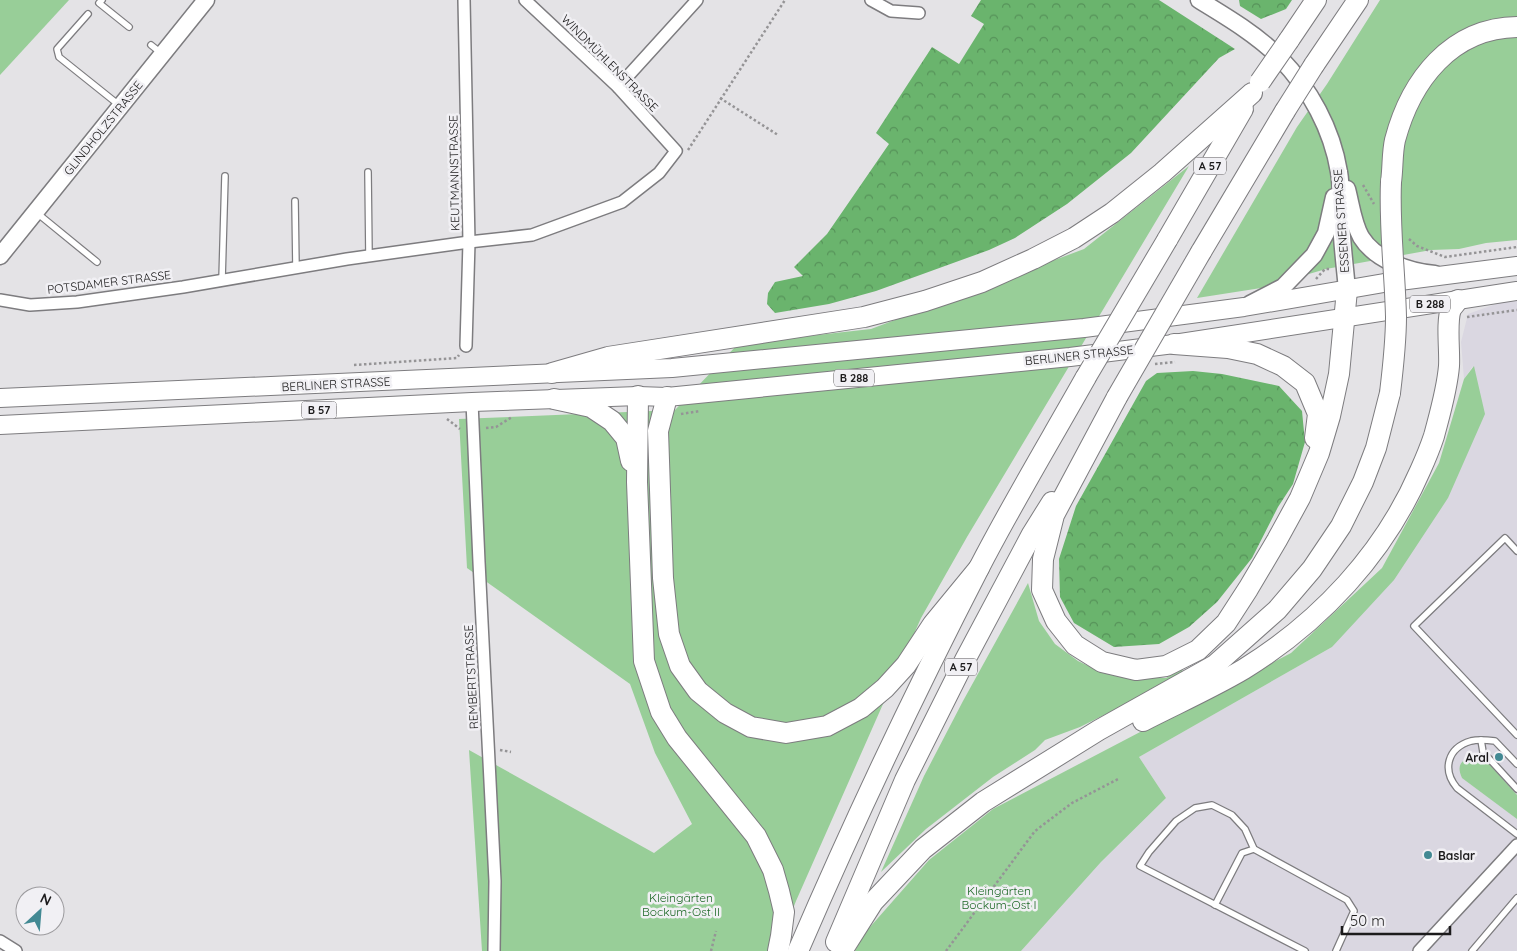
<svg xmlns="http://www.w3.org/2000/svg" width="1517" height="951" viewBox="0 0 1517 951" font-family="Quicksand,sans-serif">
<defs>
<pattern id="forest-crowns" width="20" height="18" patternUnits="userSpaceOnUse" patternTransform="scale(1.25)"><rect width="20" height="18" fill="#6ab46d"/><path d="M2 6a3 3 0 1 1 6 0M12 15a3 3 0 1 1 6 0" fill="none" stroke="#569259"/></pattern>
</defs>
<rect width="100%" height="100%" fill="#e4e3e6"/>
<!-- built -->
<path fill="#dad7e1" d="M1504,301H1517V951H1021L1101,862L1166,798L1139,757L1332,647L1448,498L1473,366L1464,379L1461,342L1468,314Z"/>
<!-- green -->
<g fill="#98ce98">
<path d="M0,0H69L0,75Z"/>
<path d="M1380,0H1517V240L1486,243L1459,249L1431,250L1326,269L1261,288L1197,298L1297,127L1327,84Z"/>
<path d="M1189,166L967,537L921,618L796,901L776,951H482L469,750L654,853L692,824L655,753L630,684L467,568L459,419L675,410L738,344L871,329L1084,249Z"/>
<path d="M1474,366L1485,414L1448,498L1394,580L1332,647L1139,757L1166,798L1101,862L1021,951H855L863,935L929,860L993,809L1291,653L1382,568L1439,463L1464,379Z"/>
<path d="M1028,583L1039,621L1055,644L1078,661L1103,673L1132,678H1166L1183,669L1180,677L1080,727L1045,740L1035,750L993,777L926,829L881,872L924,776L963,701Z"/>
<path d="M1481,755L1517,795V819L1462,778C1454,761 1467,757 1481,755Z"/>
</g>
<!-- forest -->
<g fill="url(#forest-crowns)">
<path d="M981,0H1159L1235,49L1219,58L1131,153L1067,204L1015,238L989,250L876,291L829,304L775,313L767,304L768,293L775,282L803,276L794,267L827,234L889,144L876,133L932,47L959,64L984,24L971,16Z"/>
<path d="M1239,0H1292L1286,9L1261,19L1240,6Z"/>
<path d="M1193,371L1222,374L1279,386L1302,411L1305,442L1293,484L1278,507L1252,558L1217,602L1189,627L1159,644L1114,647L1074,623L1060,597L1059,559L1076,506L1146,381L1157,373Z"/>
</g>
<g fill="none" stroke-linecap="round" stroke-linejoin="round">
<defs>
<g id="lane">
<path d="M102,0L99,3L129,27"/>
<path d="M88,14L57,49L59,57L119,105"/>
<path d="M151,45L161,53"/>
<path d="M368,172L369,256"/>
<path d="M295,201L296,268"/>
<path d="M37,213L97,262"/>
<path d="M222,280L225,176"/>
<path d="M1517,551L1505,538L1414,626L1517,735"/>
<path d="M1481,740L1483,752L1517,789"/>
<path d="M1517,764L1495,741C1487,740 1479,739 1471,741C1447,748 1442,770 1457,788L1517,834"/>
<path d="M1215,905L1242,853L1254,849"/>
<path d="M1305,951L1140,866L1149,852L1176,821L1195,808L1212,805L1232,815L1245,829L1254,849L1347,900L1354,911L1336,951"/>
<path d="M1472,951L1517,898"/>
</g>
<g id="street">
<path d="M464,0L469,242L466,346"/>
<path d="M871,0L891,11L919,13"/>
<path d="M618,87L697,0"/>
<path d="M0,300L30,305L77,302L183,287L347,259L469,242L532,235L622,202L659,173L676,151L618,87L525,0"/>
<path d="M472,402L479,562L495,881L494,951"/>
<path d="M0,941L16,951"/>
<path d="M1419,951L1517,845"/>
</g>
<g id="secondary">
<path d="M1199,0C1227,17 1257,35 1280,58C1310,89 1332,129 1339,172C1342,188 1340,205 1341,221C1342,244 1345,267 1347,290"/>
<path d="M1347,189C1351,204 1353,223 1361,237C1375,260 1409,272 1435,274"/>
<path d="M0,256L206,0"/>
<path d="M1250,304L1283,287L1314,255L1326,233L1334,197"/>
</g>
<g id="primary">
<path d="M0,398L672,368L1084,328L1244,307L1384,283L1517,266"/>
<path d="M0,425L472,402L638,396L667,397L1070,357L1174,344L1517,291"/>
</g>
<g id="highway">
<path d="M1289,40L1316,0"/>
<path d="M1314,65L1358,0"/>
<path d="M1391,182C1393,168 1392,153 1395,140C1411,80 1451,28 1517,27"/>
<path d="M1167,240L1243,109"/>
<path d="M1201,252L1285,111"/>
<path d="M1174,344L1228,348L1257,354L1283,366L1305,383L1318,414L1315,438"/>
<path d="M552,373L608,357L864,317L925,301L982,282L1033,259L1074,238L1112,213L1162,173L1252,93"/>
<path d="M638,396L637,482L644,661L661,712L677,738L756,836L773,870L779,891L784,912L781,936L778,951"/>
<path d="M667,397L658,431L663,578L669,634L680,666L698,691L725,713L751,727L786,733L827,726L861,708L885,688L906,665L933,624L979,568"/>
<path d="M1117,397L1054,515L1043,559L1042,590L1056,621L1075,645L1102,662L1136,670L1166,666L1198,650L1226,623L1248,589L1277,540L1300,498L1319,453L1330,416L1339,374L1347,290"/>
<path d="M554,399L591,407L612,421L626,438L631,461"/>
<path d="M1143,721C1176,704 1212,688 1244,669C1320,622 1384,554 1420,471C1425,460 1430,448 1434,436C1440,413 1447,390 1449,366C1450,351 1446,322 1451,309C1453,306 1456,303 1458,300"/>
<path d="M836,942L905,780L965,660L1032,534L1052,502"/>
<path d="M798,951C854,821 914,694 979,568C1012,504 1050,441 1086,377"/>
<path d="M842,951L873,902L923,849L983,802L1099,730L1215,665L1277,610L1312,569L1341,526L1363,482L1376,448L1390,393"/>
</g>
</defs>
<!-- lane casing -->
<use href="#lane" stroke="#7d7c7f" stroke-width="8"/>
<!-- street casing -->
<use href="#street" stroke="#7d7c7f" stroke-width="14"/>
<!-- secondary casing -->
<use href="#secondary" stroke="#7d7c7f" stroke-width="19"/>
<!-- primary casing -->
<use href="#primary" stroke="#7d7c7f" stroke-width="20"/>
<!-- highway casing -->
<use href="#highway" stroke="#7d7c7f" stroke-width="22"/>
<!-- path -->
<g stroke="#959496" stroke-width="2.5" stroke-dasharray="2.5 2.5" stroke-linecap="butt">
<path d="M720,98L778,135"/>
<path d="M688,150L785,0"/>
<path d="M1363,185L1374,204"/>
<path d="M1409,239L1417,246L1445,257L1517,247"/>
<path d="M1316,279L1325,269H1331"/>
<path d="M1467,317L1517,310"/>
<path d="M1155,364L1175,362"/>
<path d="M354,365L457,358L459,355"/>
<path d="M681,414L700,411"/>
<path d="M447,419L460,429"/>
<path d="M486,428L496,427L512,417"/>
<path d="M500,750L511,752"/>
<path d="M711,951L716,931"/>
<path d="M946,951L1035,831L1072,803L1120,778"/>
</g>
<!-- lane -->
<use href="#lane" stroke="#fff" stroke-width="5.5"/>
<!-- street -->
<use href="#street" stroke="#fff" stroke-width="11"/>
<!-- secondary -->
<use href="#secondary" stroke="#fff" stroke-width="16"/>
<!-- primary -->
<use href="#primary" stroke="#fff" stroke-width="18"/>
<!-- highway -->
<use href="#highway" stroke="#fff" stroke-width="20"/>
<defs>
<g id="highway-bridge">
<path d="M1260,82L1289,40"/>
<path d="M1285,111L1314,65"/>
<path d="M1086,377L1167,240"/>
<path d="M1390,393C1393,368 1396,342 1396,317C1395,272 1389,227 1391,182"/>
<path d="M1117,397L1201,252"/>
</g>
</defs>
<!-- highway-bridge casing -->
<use href="#highway-bridge" stroke="#7d7c7f" stroke-width="22" stroke-linecap="butt"/>
<!-- highway-bridge -->
<use href="#highway-bridge" stroke="#fff" stroke-width="20"/>
</g>
<!-- markers -->
<g fill="#428993" stroke="#f1f0f4" stroke-width="2">
<circle cx="1499" cy="757" r="5"/>
<circle cx="1428" cy="855" r="5"/>
</g>
<g text-anchor="middle" dominant-baseline="central" stroke-width="5" stroke-linejoin="round" paint-order="stroke">
<!-- shield labels -->
<g fill="#f1f0f4" stroke="#5c5b5d" stroke-width="1">
<rect x="1194" y="157.5" width="32" height="17" rx="4"/>
<rect x="1410" y="295.5" width="40" height="17" rx="4"/>
<rect x="834" y="369.5" width="40" height="17" rx="4"/>
<rect x="301.5" y="401.5" width="35" height="17" rx="4"/>
<rect x="945" y="658.5" width="32" height="17" rx="4"/>
</g>
<g font-size="11" font-weight="bold" fill="#1c1b1c">
<text x="1210" y="166">A 57</text>
<text x="1430" y="304">B 288</text>
<text x="854" y="378">B 288</text>
<text x="319" y="410">B 57</text>
<text x="961" y="667">A 57</text>
</g>
<!-- street labels -->
<g font-size="12" fill="#1c1b1c" stroke="#f1f0f4">
<text transform="translate(610 63) rotate(45)">WINDMÜHLENSTRASSE</text>
<text transform="translate(103 128) rotate(-51)">GLINDHOLZSTRASSE</text>
<text transform="translate(454 173) rotate(-91)">KEUTMANNSTRASSE</text>
<text transform="translate(1341 221) rotate(-94)">ESSENER STRASSE</text>
<text transform="translate(109 282) rotate(-7)">POTSDAMER STRASSE</text>
<text transform="translate(1079 355) rotate(-6)">BERLINER STRASSE</text>
<text transform="translate(336 384) rotate(-3)">BERLINER STRASSE</text>
<text transform="translate(471 677) rotate(-93)">REMBERTSTRASSE</text>
</g>
<!-- poi labels -->
<g font-size="12" font-weight="bold" fill="#1c1b1c" stroke="#f1f0f4" text-anchor="end">
<text x="1489" y="757">Aral</text>
<text x="1438" y="855" text-anchor="start">Baslar</text>
</g>
<!-- park labels -->
<g font-size="12" fill="#1d6826" stroke="#f1f0f4">
<text x="999" y="890">Kleingärten<tspan x="999" dy="14">Bockum-Ost I</tspan></text>
<text x="681" y="897">Kleingärten<tspan x="681" dy="14">Bockum-Ost II</tspan></text>
</g>
</g>
<!-- north arrow -->
<g transform="translate(40 911) rotate(26)"><circle r="24" fill="#f1f0f4" stroke="#9c9b9e"/>
<path d="M0-4L9 19L0 12L-9 19Z" fill="#428993"/>
<text y="-8" font-size="14" font-weight="bold" text-anchor="middle" fill="#1c1b1c">N</text>
</g>
<!-- scale -->
<path d="M1342 926v8h108v-8" fill="none" stroke="#1c1b1c" stroke-width="2.5"/>
<text x="1350" y="926" font-size="15" fill="#1c1b1c" stroke="#f1f0f4" stroke-width="4" paint-order="stroke">50 m</text>
</svg>
